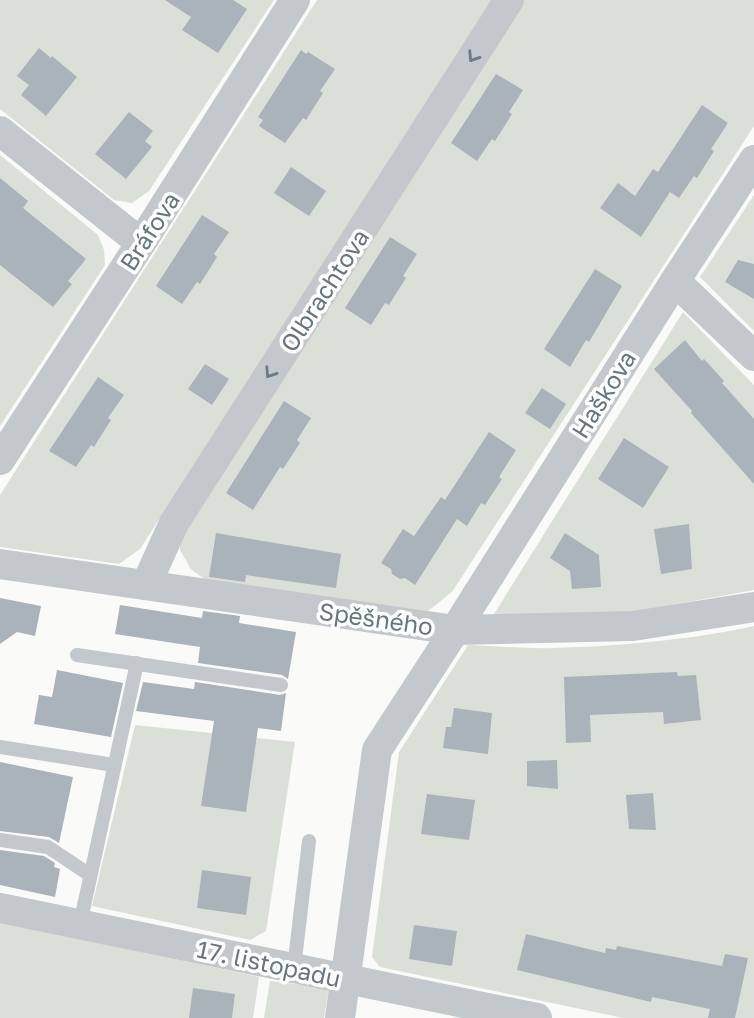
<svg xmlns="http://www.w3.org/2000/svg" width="754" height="1018" viewBox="0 0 754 1018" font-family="'Golos Text',sans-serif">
<rect width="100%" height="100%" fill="#fafaf8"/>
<!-- green -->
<g fill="#dadfd7">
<path d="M0,0H274L149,191L132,203L114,200L0,109Z"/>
<path d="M317,0H492L140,549L119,564L0,547V495Z"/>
<path d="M520,0H754V126L452,592L428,611L207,581L191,569L180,550V527Z"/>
<path d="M0,155L98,235L104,250L105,265L0,426Z"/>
<path d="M754,195V331L700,277Z"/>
<path d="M683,312L754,385V590L633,612L489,622Z"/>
<path d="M754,626V1018H623L380,967L372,957L399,752L468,645C497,646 526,649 555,648C618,646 692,640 754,626Z"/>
<path d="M135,725L295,742L266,931L250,940L92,906Z"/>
<path d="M0,922L259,977L253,1018H0Z"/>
<path d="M270,981L329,988L324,1018H264Z"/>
</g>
<!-- building -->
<g fill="#aab3b9">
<path d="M165,0H233L247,9L218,53L182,30L191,17Z"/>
<path d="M39,48L51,58L52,56L77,77L46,116L21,95L29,85L17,76Z"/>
<path d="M301,50L306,54L308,52L335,69L320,91L323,93L306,120L303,118L285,143L259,126L263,120L258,117Z"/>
<path d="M496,74L523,90L509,112L512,114L495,141L492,139L477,161L451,143Z"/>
<path d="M702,105L728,123L711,149L714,151L697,178L694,176L679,198L670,192L641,237L600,208L618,183L635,196L653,169L658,172Z"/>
<path d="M129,112L153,131L145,141L152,147L126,179L95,154Z"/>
<path d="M291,167L326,191L309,216L274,193Z"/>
<path d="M0,178L28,201L23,208L86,259L68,281L72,284L53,307L0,265Z"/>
<path d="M202,215L229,232L214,254L217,257L200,284L197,282L182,304L156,286Z"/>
<path d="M390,237L417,254L403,276L406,278L397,292L389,305L385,303L371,325L345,308Z"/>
<path d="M738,260L754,264V299L725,282Z"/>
<path d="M595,269L622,286L589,342L586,340L570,367L544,349Z"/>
<path d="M685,340L702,361L704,359L724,381L722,383L754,419V484L691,413L692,411L654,369Z"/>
<path d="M205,364L229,379L212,405L188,389Z"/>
<path d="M98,377L124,395L108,418L111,420L102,434L94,447L91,445L76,467L49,451Z"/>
<path d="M542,388L566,404L550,429L525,413Z"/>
<path d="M284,401L311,418L297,440L300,443L283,469L280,467L253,510L226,493Z"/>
<path d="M489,432L516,450L499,477L502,479L485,505L481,503L467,526L457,519L415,585L405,578L400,579L392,574L391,569L381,563L403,529L414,536L441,497L445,500Z"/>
<path d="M624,438L669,467L643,508L598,479Z"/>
<path d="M689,524L692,569L661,574L654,529Z"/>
<path d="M216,533L341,554L336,588L246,575L245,582L209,577Z"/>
<path d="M565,533L599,555L601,587L572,589L570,571L550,558Z"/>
<path d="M0,598L41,606L35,636L17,632L0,644Z"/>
<path d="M120,605L202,618L203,611L240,616L239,623L296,632L288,679L282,675L198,663L200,647L115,634Z"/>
<path d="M57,670L123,683L111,737L34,724L39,695L52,697Z"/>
<path d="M677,672L678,676L696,675L701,720L664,724L663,712L590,715L591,742L566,743L564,677Z"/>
<path d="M143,682L194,689L195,682L280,695L286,693L281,731L258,728L246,812L201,806L214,721L136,711Z"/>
<path d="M454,708L492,713L488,754L443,748L446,727H451Z"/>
<path d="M557,760L558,789L527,786V761Z"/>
<path d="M0,762L73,777L59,843L49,837L0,831Z"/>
<path d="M653,793L656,830L629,829L626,795Z"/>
<path d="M427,794L475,800L469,840L421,834Z"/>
<path d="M0,850L44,856L55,863L54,867L60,869L55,897L0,885Z"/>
<path d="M202,870L251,877L246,915L197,908Z"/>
<path d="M414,925L457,931L452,966L409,959Z"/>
<path d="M526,934L605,953L606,948L616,950L617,946L722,966L725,954L748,958L735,1018H708L710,1009L652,997L651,1002L517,970Z"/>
<path d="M193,988L235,994L232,1018H189Z"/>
</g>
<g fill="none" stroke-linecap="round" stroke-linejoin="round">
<!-- lane -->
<g stroke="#c3c8cc" stroke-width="14">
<path d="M77,655L281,685"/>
<path d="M0,747L114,765"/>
<path d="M0,840L48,847L90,875"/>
<path d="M80,924L137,663"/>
<path d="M294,968L309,841"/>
</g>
<!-- street -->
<g stroke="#c3c8cc" stroke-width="30">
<path d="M0,131L141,243"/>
<path d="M675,281L754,356"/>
<path d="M0,460L141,243L295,0"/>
<path d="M0,564L455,630L633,626L754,607"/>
<path d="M146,585L174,523L509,0"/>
<path d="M0,908L537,1018"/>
<path d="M340,1018L377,750L455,630L675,281L754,160"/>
</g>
</g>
<!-- one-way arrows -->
<defs><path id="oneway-chevron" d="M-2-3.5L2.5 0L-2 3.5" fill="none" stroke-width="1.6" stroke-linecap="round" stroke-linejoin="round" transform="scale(1.75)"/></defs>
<g stroke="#6a7a87">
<use href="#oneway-chevron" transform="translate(473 57) rotate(123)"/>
<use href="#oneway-chevron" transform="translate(270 373) rotate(123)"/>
</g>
<g text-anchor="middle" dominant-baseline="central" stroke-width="7" stroke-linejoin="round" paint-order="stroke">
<!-- street labels -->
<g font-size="24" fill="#657683" stroke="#fff">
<text transform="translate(149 231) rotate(-57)">Bráfova</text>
<text transform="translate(324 290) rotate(-57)">Olbrachtova</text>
<text transform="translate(603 394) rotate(-58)">Haškova</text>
<text transform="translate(376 618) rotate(8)">Spěšného</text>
<text transform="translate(269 963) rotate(12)">17. listopadu</text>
</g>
</g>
</svg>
